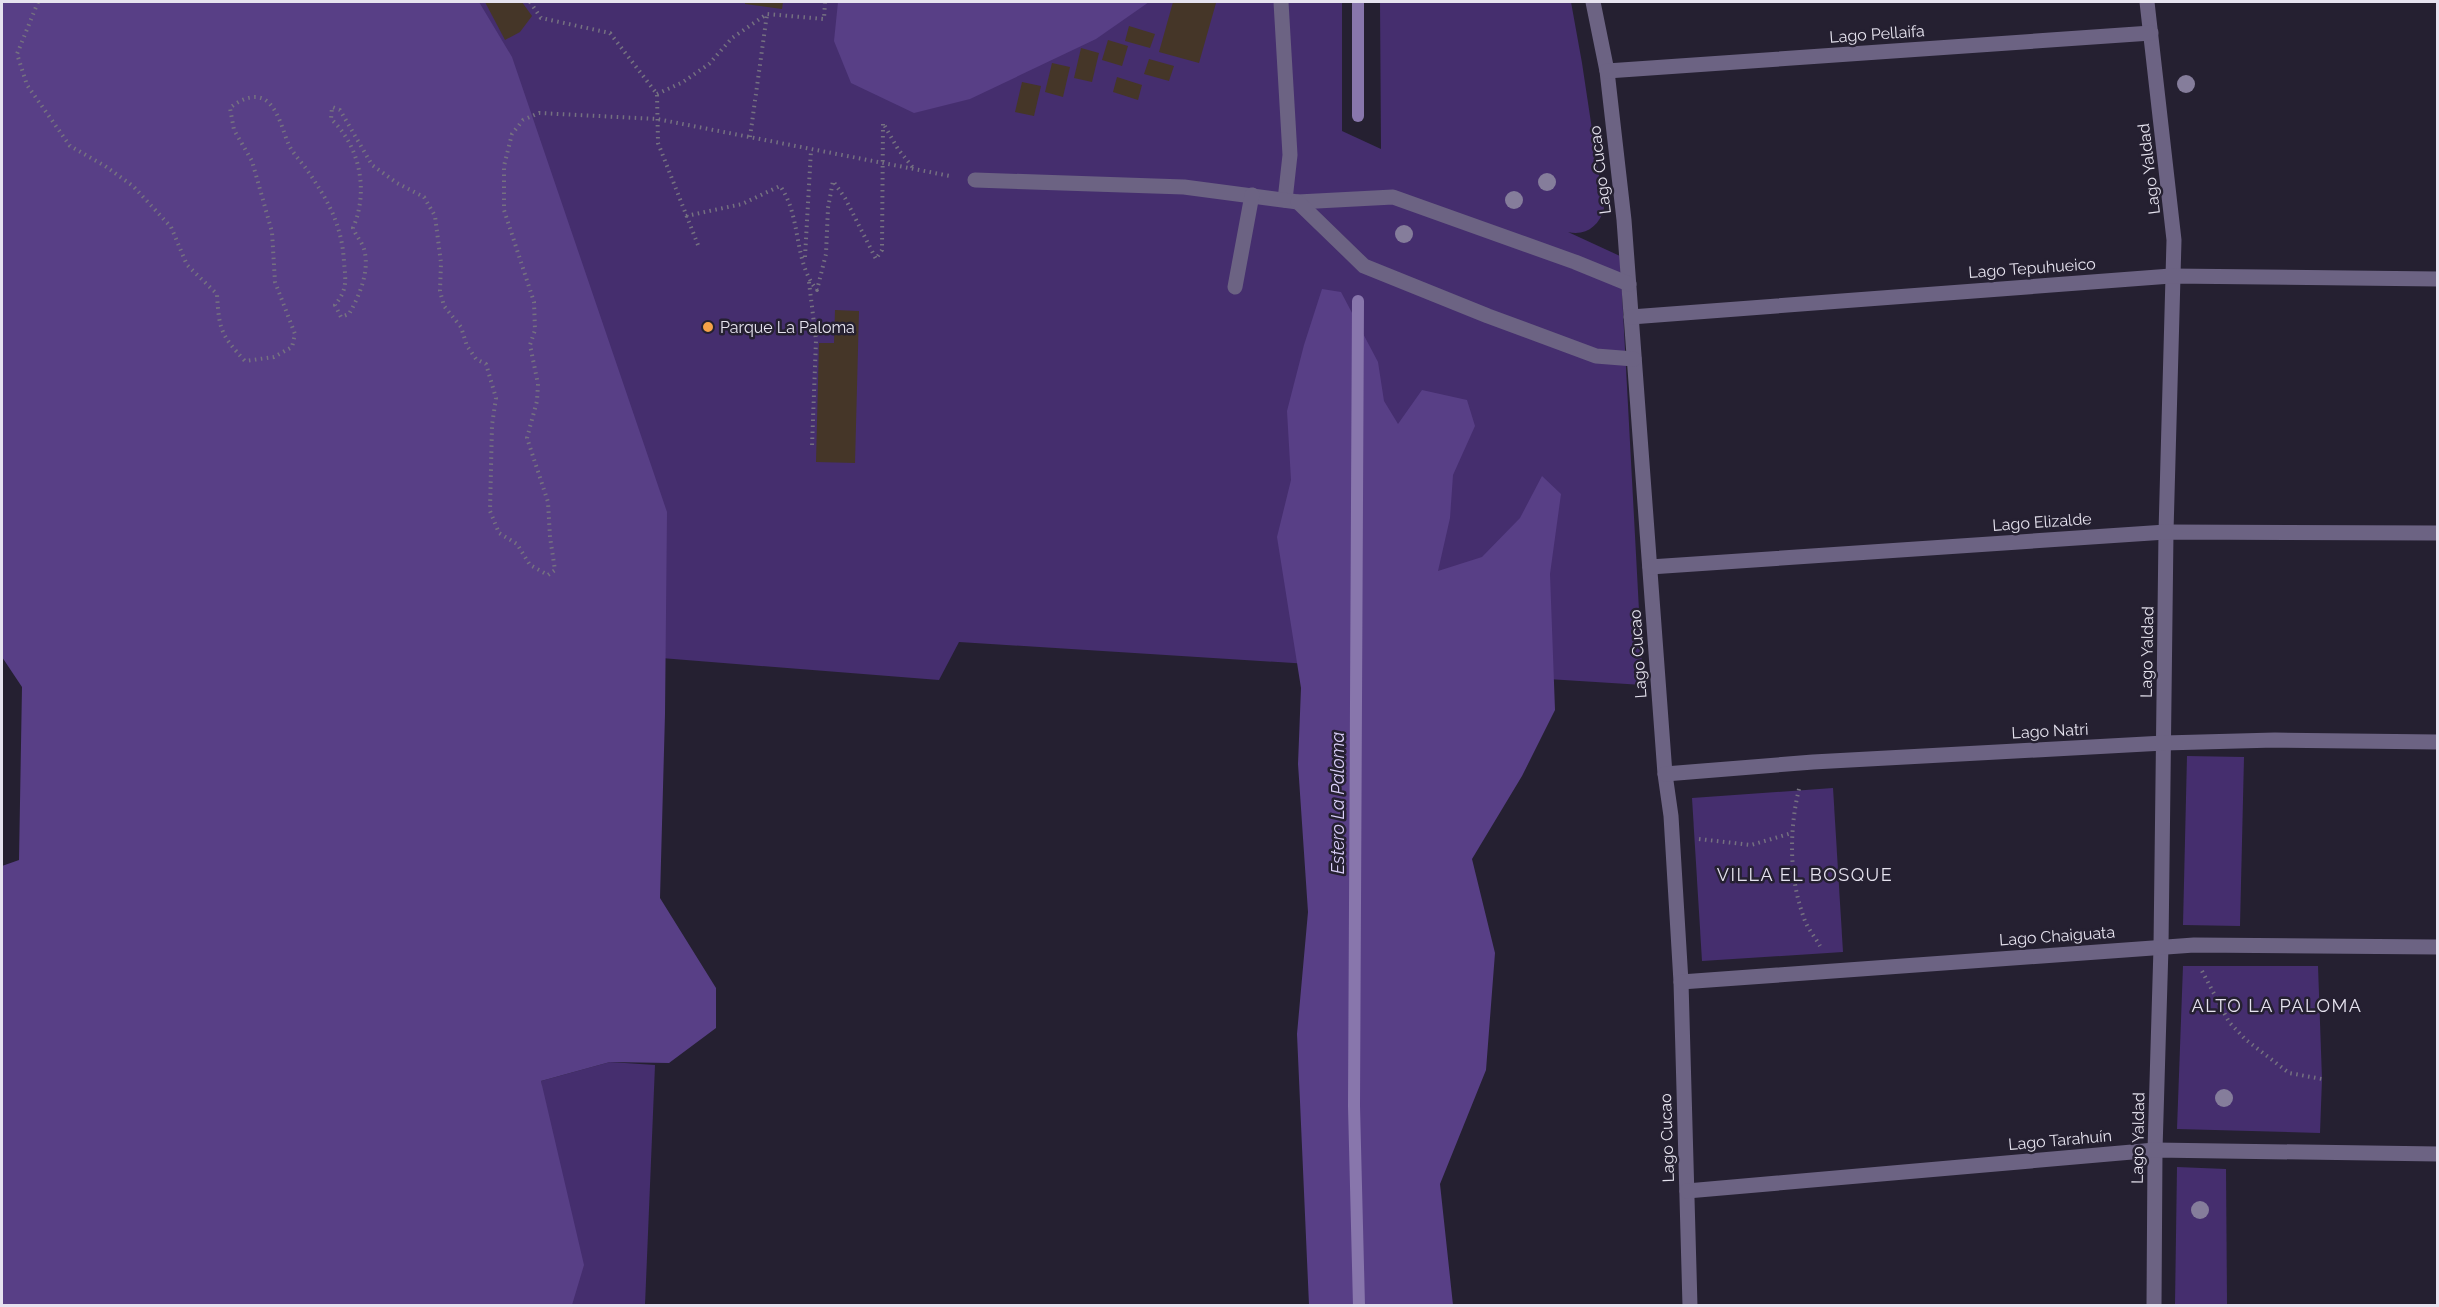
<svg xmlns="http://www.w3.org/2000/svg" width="2439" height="1307" viewBox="0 0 2439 1307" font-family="Raleway,sans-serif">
<rect width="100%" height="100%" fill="#252031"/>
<!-- green -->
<g fill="#452e6e">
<path d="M2,2H1342V131L1381,149L1380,2H1571L1582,63L1604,209C1599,226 1586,236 1568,232L1620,256L1643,685L959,642L939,680L636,656Z"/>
<path d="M2187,756L2244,757L2240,926L2183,925Z"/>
<path d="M1833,788L1843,952L1702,961L1692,798Z"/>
<path d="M2183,966H2318L2322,1079L2320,1133L2177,1129Z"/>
<path d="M610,1062L655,1065L645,1305H571L541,1081Z"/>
<path d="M2177,1167L2226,1169L2227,1305H2175Z"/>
</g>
<!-- forest -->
<g fill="#583f86">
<path d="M2,2H479L512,57L667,512L665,714L660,898L716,988V1028L669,1063L610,1062L541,1081L584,1265L572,1305H2V866L19,860L22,687L2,657Z"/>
<path d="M838,2H1149L1096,39L970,99L914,113L851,83L834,41Z"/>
<path d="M1322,289L1341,292L1378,362L1384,401L1398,424L1422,390L1467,400L1475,426L1453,475L1450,518L1438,571L1482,557L1520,518L1542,476L1561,494L1550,574L1555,710L1522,776L1472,859L1495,953L1486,1070L1440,1184L1453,1305H1309L1297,1034L1308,912L1298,764L1301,688L1277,537L1291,480L1287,411L1304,345Z"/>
</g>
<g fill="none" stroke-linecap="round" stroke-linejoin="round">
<!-- stream -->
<g stroke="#8876ac" stroke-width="12">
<path d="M1358,2V116"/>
<path d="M1358,301L1354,1106L1359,1306"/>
</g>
</g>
<!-- building -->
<g fill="#453628">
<path d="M485,2H522L532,16L520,32L505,40Z"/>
<path d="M745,2H783L782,9L745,4Z"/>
<path d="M1173,2L1216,3L1199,63L1159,52Z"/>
<path d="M1129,26L1155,34L1150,48L1125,41Z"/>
<path d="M1108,40L1128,46L1122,66L1102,60Z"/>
<path d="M1081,48L1099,53L1092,82L1074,78Z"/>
<path d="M1149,59L1174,66L1169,81L1144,74Z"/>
<path d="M1052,63L1070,67L1063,97L1045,92Z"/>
<path d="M1117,77L1142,85L1138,100L1113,92Z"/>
<path d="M1022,82L1041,86L1034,116L1015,112Z"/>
<path d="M835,310L859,311L855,463L816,462L819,343H834Z"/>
</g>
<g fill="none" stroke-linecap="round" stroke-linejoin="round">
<!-- path -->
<g stroke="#757180" stroke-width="4" stroke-dasharray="1.5 4.5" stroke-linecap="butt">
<path d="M38,2L17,54L27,85L70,146L105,166L133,186L171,227L187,265L217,294C219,330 221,335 245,361L274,357L292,347L295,334L275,282L272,232L252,161L234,130L230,108C240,99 257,92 268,102C279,112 283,131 288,143C292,153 301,161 307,170C328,200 342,225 344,262C346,282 347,290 335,305L341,317L349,314C360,295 370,270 364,249C362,242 356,236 353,228C369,191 360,146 331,119L332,107L340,110L372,165L397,183L424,197L435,216L441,263L440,291L444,306L461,327L467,346L476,359L486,364L496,398L492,425L490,511L499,533L517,544L530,565L548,575L555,570L550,537L548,502L527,438L537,401L538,384L530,345L535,330L534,302L504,210V166L512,134L523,120L539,113L657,119L950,176"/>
<path d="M530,2L541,18L610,33L657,94L658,143L698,245"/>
<path d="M657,94L683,82L709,64L732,38L767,14L824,19L825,2"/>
<path d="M750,137L767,14"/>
<path d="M686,216L742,204L780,186C802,216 793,262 817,290L826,254L828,208L833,181L845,198L876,259L882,250L883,123L898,149L914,169"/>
<path d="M805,257L811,150"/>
<path d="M809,282L816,340L812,446"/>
<path d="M1799,789C1789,830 1789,878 1804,918C1807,928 1815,937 1820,946"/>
<path d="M1699,839L1751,845L1792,833"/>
<path d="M2202,971L2229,1022L2245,1039L2289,1073L2322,1079"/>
</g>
<!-- minor -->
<g stroke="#6c6383" stroke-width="15">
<path d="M1281,2L1290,155L1285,200"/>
<path d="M1593,2L1607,71L1624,220L1665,774L1671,816L1681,982L1690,1306"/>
<path d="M2147,2L2174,240L2166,532L2161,947L2155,1150L2154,1306"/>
<path d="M1607,71L2151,33"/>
<path d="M975,180L1184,187L1298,202L1393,197L1575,262L1629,284"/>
<path d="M1298,202L1364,266L1488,316L1596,356L1634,359"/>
<path d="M1235,287L1252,195"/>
<path d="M1631,317L2171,276L2438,279"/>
<path d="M1650,567L2166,532L2438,533"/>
<path d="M1665,774L1813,762L2164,743L2275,740L2438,742"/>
<path d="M1681,982L2194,945L2438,947"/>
<path d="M1687,1191L2155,1150L2438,1154"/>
</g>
</g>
<!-- trees -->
<g fill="#857d9b">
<circle cx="2186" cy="84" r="9"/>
<circle cx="1547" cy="182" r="9"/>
<circle cx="1514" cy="200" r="9"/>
<circle cx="1404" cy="234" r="9"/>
<circle cx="2224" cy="1098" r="9"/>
<circle cx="2200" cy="1210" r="9"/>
</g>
<!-- markers -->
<circle fill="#f6a248" stroke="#252031" stroke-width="2" cx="708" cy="327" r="6"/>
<g text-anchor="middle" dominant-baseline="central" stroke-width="5" stroke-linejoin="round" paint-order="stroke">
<!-- street labels -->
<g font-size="16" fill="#e6e3ef" stroke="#252031">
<text transform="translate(1877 34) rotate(-4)">Lago Pellaifa</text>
<text transform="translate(2149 169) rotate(-97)">Lago Yaldad</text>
<text transform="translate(1600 170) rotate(-97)">Lago Cucao</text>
<text transform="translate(2032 268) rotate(-4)">Lago Tepuhueico</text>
<text transform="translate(2042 522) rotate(-4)">Lago Elizalde</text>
<text transform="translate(2147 652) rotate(-89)">Lago Yaldad</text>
<text transform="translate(1638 654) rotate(-94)">Lago Cucao</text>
<text transform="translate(2050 731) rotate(-3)">Lago Natri</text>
<text transform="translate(2057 936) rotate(-4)">Lago Chaiguata</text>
<text transform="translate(1667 1138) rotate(-92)">Lago Cucao</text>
<text transform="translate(2138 1138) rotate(-89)">Lago Yaldad</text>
<text transform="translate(2060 1140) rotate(-5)">Lago Tarahuín</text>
</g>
<!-- poi labels -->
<g font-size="16" fill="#e6e3ef" stroke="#252031" text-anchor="start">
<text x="720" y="327">Parque La Paloma</text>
</g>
<!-- water labels -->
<g font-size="18" font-style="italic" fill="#d9cef8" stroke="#252031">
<text transform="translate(1337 803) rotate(-90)">Estero La Paloma</text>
</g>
<!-- neighbourhood labels -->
<g font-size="18" letter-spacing="1.5" fill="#e6e3ef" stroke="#252031">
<text x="1805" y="874">VILLA EL BOSQUE</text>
<text x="2277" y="1005">ALTO LA PALOMA</text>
</g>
</g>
<!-- border -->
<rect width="2439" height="1307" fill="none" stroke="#e6e3ef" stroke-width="6"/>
</svg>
